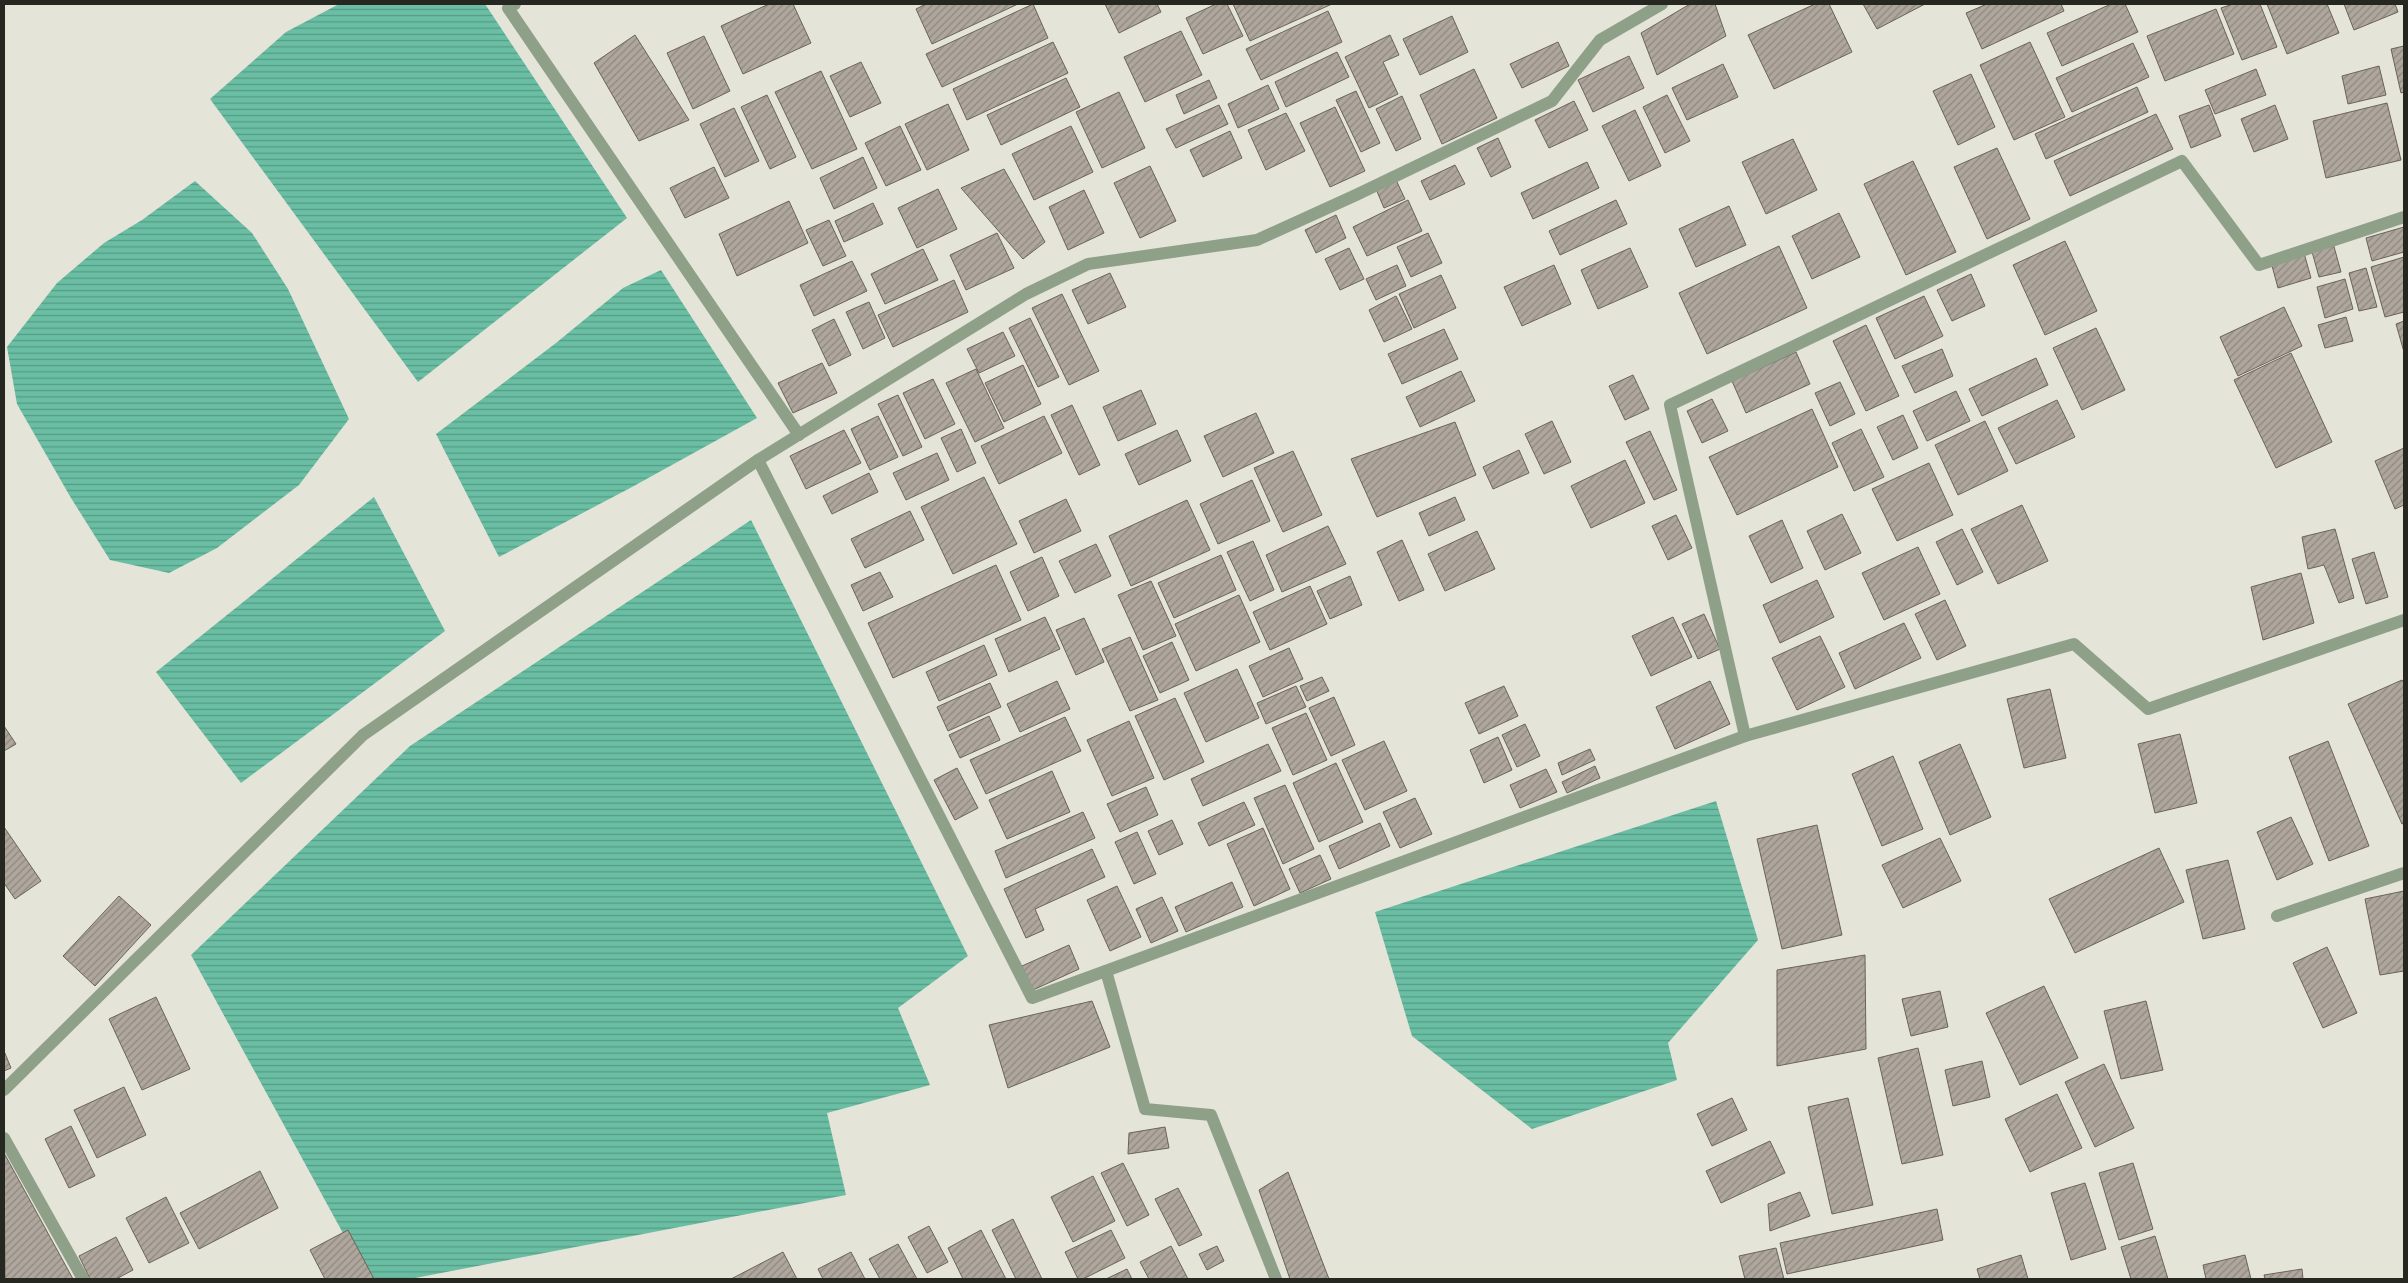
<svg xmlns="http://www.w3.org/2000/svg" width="2408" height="1283" viewBox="0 0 2408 1283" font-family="Karla,sans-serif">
<defs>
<pattern id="water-rules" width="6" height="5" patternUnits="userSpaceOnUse" patternTransform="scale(1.25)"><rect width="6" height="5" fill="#6abea3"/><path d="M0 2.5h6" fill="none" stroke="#579a84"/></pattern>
<pattern id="building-hatch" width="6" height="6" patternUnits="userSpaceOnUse" patternTransform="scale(1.25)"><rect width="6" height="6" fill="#afa79d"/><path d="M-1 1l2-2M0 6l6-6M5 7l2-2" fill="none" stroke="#8e8880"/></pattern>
</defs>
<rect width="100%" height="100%" fill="#e4e4d8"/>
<!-- water -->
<g fill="url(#water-rules)">
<path d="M339,4H485L627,218L418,382L210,99L286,32Z"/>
<path d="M195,181L252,233L288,289L349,419L299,485L217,548L169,573L110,560L71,498L17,404L7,347L57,283L104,243L142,220Z"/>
<path d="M661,270L757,418L632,487L499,557L436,434L556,343L623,288Z"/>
<path d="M374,497L445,631L241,783L156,672Z"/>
<path d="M751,520L968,956L898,1008L930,1085L827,1113L846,1195L410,1279H368L191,955L410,746Z"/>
<path d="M1716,801L1758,940L1668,1043L1677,1080L1532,1129L1412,1036L1375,912Z"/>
</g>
<!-- building -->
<g fill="url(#building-hatch)" stroke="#6a635a">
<path d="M769,4H793L811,43L743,74L721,26Z"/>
<path d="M926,4H1018L932,44L916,9Z"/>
<path d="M1033,4L1048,38L942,87L926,54Z"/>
<path d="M1105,4H1157L1161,12L1119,33Z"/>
<path d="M1216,4H1227L1243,36L1203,54L1186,18Z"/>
<path d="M1233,4H1332L1250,41Z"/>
<path d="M1690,4H1715L1726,36L1657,75L1641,33Z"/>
<path d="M1815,4H1829L1852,52L1774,89L1748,35Z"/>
<path d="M1863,4H1925L1877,29Z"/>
<path d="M1987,4H2061L2064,11L1982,49L1966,13Z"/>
<path d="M2111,4H2125L2138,32L2062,66L2047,33Z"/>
<path d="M2233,4H2260L2277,47L2242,60L2221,8Z"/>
<path d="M2267,4H2327L2339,33L2287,54Z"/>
<path d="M2344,4H2395L2398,12L2354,30Z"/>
<path d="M2216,9L2234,54L2165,81L2147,36Z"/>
<path d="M1328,11L1342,42L1261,80L1246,49Z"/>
<path d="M1452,16L1468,52L1420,75L1403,39Z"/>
<path d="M1181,31L1202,75L1145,102L1124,57Z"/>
<path d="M635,35L689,120L639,141L594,63Z"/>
<path d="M1390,35L1399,55L1383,62L1398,94L1369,108L1345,57Z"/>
<path d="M704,36L730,91L693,109L667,53Z"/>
<path d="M1053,42L1068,73L967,120L953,89Z"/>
<path d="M1558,42L1569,66L1522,88L1510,64Z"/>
<path d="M2030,42L2065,117L2014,140L1980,65Z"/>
<path d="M2133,43L2149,77L2072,112L2056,78Z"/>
<path d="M2404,46V92L2401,93L2391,49Z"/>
<path d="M1337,52L1349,77L1286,107L1275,82Z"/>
<path d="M1629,56L1644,88L1593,112L1578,80Z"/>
<path d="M861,62L881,103L850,117L830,76Z"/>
<path d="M1723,64L1738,97L1687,120L1672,88Z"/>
<path d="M2379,66L2386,95L2348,104L2342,76Z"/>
<path d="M1474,69L1497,118L1442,144L1420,95Z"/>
<path d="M2256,69L2266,95L2215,114L2205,90Z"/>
<path d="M821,71L857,149L812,169L775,92Z"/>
<path d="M1971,74L1995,127L1958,145L1933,91Z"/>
<path d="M1066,78L1080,107L1001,145L987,115Z"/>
<path d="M1209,80L1217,98L1184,114L1176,95Z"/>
<path d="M1268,85L1279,109L1238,128L1228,104Z"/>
<path d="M2137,87L2148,112L2046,159L2035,134Z"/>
<path d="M1356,91L1380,143L1361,152L1336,100Z"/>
<path d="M1119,92L1145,148L1102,168L1076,112Z"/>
<path d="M767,95L796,157L770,169L741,107Z"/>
<path d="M1667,95L1690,141L1665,153L1643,107Z"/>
<path d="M1402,96L1421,139L1396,151L1376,109Z"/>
<path d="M1574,101L1588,130L1549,148L1535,120Z"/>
<path d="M2387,103L2401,160L2326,178L2313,121Z"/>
<path d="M948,104L969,150L927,170L905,124Z"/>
<path d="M1219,105L1228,124L1176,148L1166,129Z"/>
<path d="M2209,105L2221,136L2191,148L2179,116Z"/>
<path d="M2275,105L2288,139L2254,152L2241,119Z"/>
<path d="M1335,107L1365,171L1330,187L1300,123Z"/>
<path d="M734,108L759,161L725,177L700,124Z"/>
<path d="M1635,110L1661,166L1629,181L1602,126Z"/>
<path d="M1286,113L1305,151L1266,170L1248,130Z"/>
<path d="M2156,114L2173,149L2070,196L2054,161Z"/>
<path d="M900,126L921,170L886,186L865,143Z"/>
<path d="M1071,126L1093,172L1034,200L1012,154Z"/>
<path d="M1230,131L1242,158L1203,177L1190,150Z"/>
<path d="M1498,138L1511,167L1491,177L1477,148Z"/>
<path d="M1793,139L1817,190L1766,214L1742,162Z"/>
<path d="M1997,148L2030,219L1987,239L1954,167Z"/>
<path d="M863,157L877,188L834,209L820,178Z"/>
<path d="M1913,161L1956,252L1906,275L1864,184Z"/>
<path d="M1587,162L1599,188L1533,219L1521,193Z"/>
<path d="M1455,165L1465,184L1430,200L1421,181Z"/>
<path d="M1150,166L1176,221L1140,238L1114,183Z"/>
<path d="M714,167L729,198L685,218L670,188Z"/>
<path d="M1004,169L1045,242L1023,259L961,188Z"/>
<path d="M1396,180L1405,199L1384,208L1376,189Z"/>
<path d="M938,189L957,229L917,248L898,208Z"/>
<path d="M1084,190L1104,233L1068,250L1049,207Z"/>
<path d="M1408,200L1422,231L1367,256L1353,227Z"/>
<path d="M1616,200L1627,224L1560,255L1549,231Z"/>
<path d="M789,201L808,243L737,276L719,234Z"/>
<path d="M873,203L883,224L844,242L835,221Z"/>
<path d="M1729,206L1746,245L1696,267L1679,229Z"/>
<path d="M1839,213L1860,257L1812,279L1792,236Z"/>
<path d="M1336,215L1346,238L1316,253L1305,230Z"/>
<path d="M829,220L846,256L823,266L806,230Z"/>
<path d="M2404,227V252L2372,261L2366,238Z"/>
<path d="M997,233L1014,268L966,290L950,255Z"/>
<path d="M1428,233L1442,263L1411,277L1397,247Z"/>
<path d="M2065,241L2097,311L2045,335L2013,265Z"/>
<path d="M2333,243L2341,272L2319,277L2311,248Z"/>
<path d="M1779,246L1807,308L1707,354L1679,293Z"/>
<path d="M1349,248L1364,279L1340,290L1325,259Z"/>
<path d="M1630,248L1648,287L1598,309L1581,270Z"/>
<path d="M923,249L938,280L885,304L871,274Z"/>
<path d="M2304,253L2311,278L2278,288L2271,262Z"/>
<path d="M2404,257V312L2385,317L2371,267Z"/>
<path d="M852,261L867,291L814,316L800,285Z"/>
<path d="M1397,265L1406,286L1376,300L1366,279Z"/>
<path d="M1554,265L1571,304L1522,326L1504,287Z"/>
<path d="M2366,268L2377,307L2359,311L2349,273Z"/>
<path d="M1110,273L1126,307L1088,324L1072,290Z"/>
<path d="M1971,274L1985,306L1952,321L1937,290Z"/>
<path d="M1441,275L1456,308L1414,328L1399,294Z"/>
<path d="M2345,279L2353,309L2325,318L2317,287Z"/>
<path d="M954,280L968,312L893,347L878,315Z"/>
<path d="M1062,294L1099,371L1069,385L1032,308Z"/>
<path d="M1396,296L1412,329L1384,342L1369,310Z"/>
<path d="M1924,296L1943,336L1895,359L1876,318Z"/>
<path d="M869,302L885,338L863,349L846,312Z"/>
<path d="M2284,307L2302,346L2238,376L2220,337Z"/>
<path d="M2346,317L2353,341L2325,348L2318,325Z"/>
<path d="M1030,318L1059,377L1038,387L1009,328Z"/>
<path d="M834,319L851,355L829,366L812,330Z"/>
<path d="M2404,321V352L2396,324Z"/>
<path d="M1866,325L1899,396L1866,411L1833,341Z"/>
<path d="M2096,328L2125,390L2082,410L2053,348Z"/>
<path d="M1444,329L1458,359L1402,384L1388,354Z"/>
<path d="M1003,332L1015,356L979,373L967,349Z"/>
<path d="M1942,349L1953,376L1915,393L1902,366Z"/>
<path d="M1796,352L1810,384L1746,413L1732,381Z"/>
<path d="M2291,353L2332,442L2276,468L2234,380Z"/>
<path d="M2036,358L2048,385L1982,416L1969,389Z"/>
<path d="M822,363L837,393L793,413L778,383Z"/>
<path d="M1023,365L1041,404L1004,422L985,383Z"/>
<path d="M976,369L1004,428L975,442L946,383Z"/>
<path d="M1461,371L1475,401L1420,427L1406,397Z"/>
<path d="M1633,375L1649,409L1625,420L1609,386Z"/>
<path d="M933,379L955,424L925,439L903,393Z"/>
<path d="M1840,382L1855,414L1830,426L1815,393Z"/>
<path d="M1141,390L1156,424L1118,441L1103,407Z"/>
<path d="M1956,391L1970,421L1927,441L1913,411Z"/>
<path d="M898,395L922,447L903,456L878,404Z"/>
<path d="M1712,399L1728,431L1702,443L1687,411Z"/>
<path d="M2057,400L2075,437L2016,464L1998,428Z"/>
<path d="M1072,405L1100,465L1079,475L1051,415Z"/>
<path d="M1812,409L1838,467L1737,515L1709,457Z"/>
<path d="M1256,413L1274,453L1223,477L1204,436Z"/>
<path d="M1903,415L1918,448L1893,460L1877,427Z"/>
<path d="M878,416L898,457L870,470L851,429Z"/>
<path d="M1044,416L1062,453L999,484L981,446Z"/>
<path d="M1552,421L1571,462L1544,474L1525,434Z"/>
<path d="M1985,421L2008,471L1958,495L1935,445Z"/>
<path d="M1455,422L1476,475L1377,517L1351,459Z"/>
<path d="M961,429L976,463L957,472L941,438Z"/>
<path d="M1861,429L1884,477L1854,491L1832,443Z"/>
<path d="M844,430L861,463L806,489L790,456Z"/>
<path d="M1177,430L1191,461L1139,485L1125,454Z"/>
<path d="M1650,431L1677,490L1654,500L1626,442Z"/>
<path d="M2404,448V505L2395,509L2375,461Z"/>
<path d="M1519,450L1529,473L1493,489L1483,467Z"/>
<path d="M1293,451L1322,515L1283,532L1254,468Z"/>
<path d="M937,453L949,480L906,500L893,473Z"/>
<path d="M1625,460L1645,503L1591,528L1571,486Z"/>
<path d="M1929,463L1953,515L1897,541L1872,489Z"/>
<path d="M869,473L878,492L832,514L823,496Z"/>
<path d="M984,477L1017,544L953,574L921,507Z"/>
<path d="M1252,480L1270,521L1218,544L1200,504Z"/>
<path d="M1455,497L1465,520L1429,536L1419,513Z"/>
<path d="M1066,499L1081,531L1034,553L1019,521Z"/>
<path d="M1187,500L1210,550L1131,586L1109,536Z"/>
<path d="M2022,505L2048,561L1998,584L1971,529Z"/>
<path d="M910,511L924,540L865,568L851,539Z"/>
<path d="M1842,514L1861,553L1825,570L1807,531Z"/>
<path d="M1676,515L1692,548L1668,560L1652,526Z"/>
<path d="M1782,520L1803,568L1771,583L1749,536Z"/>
<path d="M1328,526L1346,564L1282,592L1266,555Z"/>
<path d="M1962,529L1983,572L1957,585L1936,542Z"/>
<path d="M2335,529L2354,598L2339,603L2324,565L2308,569L2302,537Z"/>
<path d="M1477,531L1495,569L1445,591L1428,554Z"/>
<path d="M1402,540L1424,590L1399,601L1377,552Z"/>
<path d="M1253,541L1274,590L1250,601L1227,552Z"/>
<path d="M1096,544L1111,576L1075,593L1059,561Z"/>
<path d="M1918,547L1940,594L1884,620L1862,573Z"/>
<path d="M2374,552L2388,597L2366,604L2352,559Z"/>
<path d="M1221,555L1236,590L1174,618L1158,583Z"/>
<path d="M1042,557L1059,596L1028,611L1010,572Z"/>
<path d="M996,565L1021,620L893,678L868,623Z"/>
<path d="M880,572L893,597L863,611L851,585Z"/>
<path d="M2301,573L2314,623L2263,640L2251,587Z"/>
<path d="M1350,576L1362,605L1330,619L1317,591Z"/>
<path d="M1817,580L1834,617L1780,643L1763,605Z"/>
<path d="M1151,581L1176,636L1143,650L1118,595Z"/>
<path d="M1310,586L1327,624L1270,650L1253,612Z"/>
<path d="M1239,595L1260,642L1196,671L1175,624Z"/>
<path d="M1945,600L1966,646L1937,660L1915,614Z"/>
<path d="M1704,614L1720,649L1698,659L1682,624Z"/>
<path d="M1045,617L1060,649L1009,672L995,639Z"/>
<path d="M1673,617L1692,657L1651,676L1632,636Z"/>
<path d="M1084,618L1104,662L1076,675L1056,630Z"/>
<path d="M1904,623L1921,658L1855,689L1839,653Z"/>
<path d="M1820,636L1845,687L1797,710L1772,658Z"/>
<path d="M1130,637L1158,700L1130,711L1102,649Z"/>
<path d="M1172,642L1189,680L1160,693L1143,656Z"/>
<path d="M984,645L997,675L939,701L926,672Z"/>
<path d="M1289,648L1303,679L1263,697L1249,666Z"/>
<path d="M1237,669L1259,718L1206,742L1184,693Z"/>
<path d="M1322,677L1329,691L1307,701L1300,686Z"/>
<path d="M2402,680L2404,683V823L2402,824L2348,704Z"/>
<path d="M1057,681L1070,709L1020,732L1007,704Z"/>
<path d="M1710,681L1730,724L1675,749L1656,707Z"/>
<path d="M990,683L1001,707L948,731L937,707Z"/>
<path d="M1296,686L1306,707L1266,724L1257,703Z"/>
<path d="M1504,686L1518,716L1479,734L1465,703Z"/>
<path d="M2050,689L2066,758L2024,768L2007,699Z"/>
<path d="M1334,697L1355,745L1331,756L1309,708Z"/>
<path d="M1175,698L1204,762L1164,780L1135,716Z"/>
<path d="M1306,713L1327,760L1293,775L1272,728Z"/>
<path d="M989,716L1000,740L960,758L949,735Z"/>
<path d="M1065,717L1081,751L986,794L970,760Z"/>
<path d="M1129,721L1154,778L1112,796L1087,740Z"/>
<path d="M1525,724L1540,756L1517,767L1502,735Z"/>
<path d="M4,726L16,744L4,751Z"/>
<path d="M2180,734L2197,803L2155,813L2138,744Z"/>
<path d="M1498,737L1512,770L1484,783L1470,750Z"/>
<path d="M1384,741L1407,791L1365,810L1342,760Z"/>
<path d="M2328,741L2369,846L2329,861L2289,757Z"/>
<path d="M1268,744L1281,771L1203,806L1191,779Z"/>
<path d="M1960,744L1991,817L1950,835L1919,762Z"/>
<path d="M1590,749L1595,760L1562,775L1558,763Z"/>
<path d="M1893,756L1923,829L1882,846L1852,774Z"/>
<path d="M1336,763L1363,822L1319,842L1293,783Z"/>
<path d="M1595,766L1600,778L1567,793L1562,782Z"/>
<path d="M957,768L978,808L955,820L934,780Z"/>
<path d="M1546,769L1557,792L1520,808L1510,785Z"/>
<path d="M1052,771L1070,812L1007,839L989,800Z"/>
<path d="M1285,785L1314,849L1283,864L1254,798Z"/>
<path d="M1146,787L1158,815L1120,832L1107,804Z"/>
<path d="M1415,798L1432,834L1400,848L1383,812Z"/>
<path d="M1244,802L1255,825L1209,846L1198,823Z"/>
<path d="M1083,812L1095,838L1006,878L995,851Z"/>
<path d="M2291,817L2313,864L2277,880L2257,832Z"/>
<path d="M1172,820L1183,844L1159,855L1148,831Z"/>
<path d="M1380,823L1390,846L1339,869L1329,846Z"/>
<path d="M1817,825L1842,935L1782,949L1757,839Z"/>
<path d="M4,827L41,881L15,899L4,883Z"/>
<path d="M1263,828L1290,889L1254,906L1227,844Z"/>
<path d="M1137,832L1156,874L1134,884L1115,842Z"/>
<path d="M1940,838L1961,881L1903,908L1882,865Z"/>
<path d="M2159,848L2184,902L2075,953L2049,899Z"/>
<path d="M1092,849L1105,877L1035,909L1044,930L1026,938L1004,889Z"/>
<path d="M1320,855L1331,879L1300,893L1289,869Z"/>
<path d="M2228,860L2245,929L2203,939L2186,870Z"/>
<path d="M1232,882L1243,907L1186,932L1175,907Z"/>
<path d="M1117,886L1141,937L1110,951L1087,900Z"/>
<path d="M2404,891V971L2380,975L2365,899Z"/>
<path d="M119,896L151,925L95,986L63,956Z"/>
<path d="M1162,897L1178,931L1151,943L1136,909Z"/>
<path d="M1069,945L1079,969L1033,990L1022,966Z"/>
<path d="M2327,947L2357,1013L2323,1028L2293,963Z"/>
<path d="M1865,955L1866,1049L1777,1066V970Z"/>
<path d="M2044,986L2078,1058L2020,1085L1986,1013Z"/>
<path d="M1940,991L1948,1027L1911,1036L1902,999Z"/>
<path d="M156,997L190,1069L142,1090L109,1019Z"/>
<path d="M1092,1001L1110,1047L1008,1088L989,1025Z"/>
<path d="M2146,1001L2163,1070L2121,1079L2104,1011Z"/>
<path d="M1918,1048L1943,1155L1902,1164L1878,1058Z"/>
<path d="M4,1051L11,1068L4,1071Z"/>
<path d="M1982,1061L1990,1097L1953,1106L1945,1070Z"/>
<path d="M2104,1064L2134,1128L2095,1147L2065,1082Z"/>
<path d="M124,1087L146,1135L97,1158L74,1110Z"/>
<path d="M2057,1094L2082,1148L2030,1172L2005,1119Z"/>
<path d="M1732,1098L1747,1130L1712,1146L1697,1114Z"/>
<path d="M1848,1098L1873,1205L1832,1214L1808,1107Z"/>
<path d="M71,1126L95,1176L69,1188L45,1139Z"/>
<path d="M1165,1127L1169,1148L1128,1154L1129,1133Z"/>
<path d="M1770,1141L1785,1173L1721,1203L1706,1171Z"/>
<path d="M4,1153L73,1279H5Z"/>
<path d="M1123,1163L1149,1215L1127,1226L1101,1173Z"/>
<path d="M2133,1163L2153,1229L2119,1240L2099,1173Z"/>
<path d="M260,1171L278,1208L199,1249L180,1213Z"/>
<path d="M1288,1172L1329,1279H1290L1259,1190Z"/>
<path d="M1093,1176L1115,1221L1073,1242L1051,1197Z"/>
<path d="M2085,1183L2106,1249L2071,1260L2051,1193Z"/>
<path d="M1178,1188L1202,1235L1179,1246L1155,1199Z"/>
<path d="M1800,1192L1810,1216L1770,1231L1768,1204Z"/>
<path d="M166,1197L189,1243L149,1263L126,1218Z"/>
<path d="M1937,1209L1943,1240L1787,1274L1780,1243Z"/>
<path d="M1013,1219L1042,1279H1016L992,1230Z"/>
<path d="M929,1226L948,1262L927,1273L908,1237Z"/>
<path d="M348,1230L374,1279H325L310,1250Z"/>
<path d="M981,1230L1006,1279H963L948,1248Z"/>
<path d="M1111,1230L1125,1258L1083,1279H1078L1065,1252Z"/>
<path d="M2155,1236L2168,1279H2131L2121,1247Z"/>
<path d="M116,1237L133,1270L116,1279H90L79,1256Z"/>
<path d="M898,1244L917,1279H880L869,1259Z"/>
<path d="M1171,1246L1188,1279H1149L1140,1262Z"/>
<path d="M1217,1246L1224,1261L1207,1270L1199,1254Z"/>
<path d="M1776,1248L1784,1279H1745L1739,1256Z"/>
<path d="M783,1252L797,1279H731Z"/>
<path d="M851,1252L865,1279H823L818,1269Z"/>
<path d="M2021,1255L2028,1279H1980L1977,1269Z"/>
<path d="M2245,1255L2251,1279H2206L2203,1265Z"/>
<path d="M1127,1269L1132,1279H1106Z"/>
<path d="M2302,1269L2303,1279H2265L2264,1275Z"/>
</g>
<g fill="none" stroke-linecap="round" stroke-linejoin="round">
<!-- minor -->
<g stroke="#8ea188" stroke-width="12">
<path d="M515,4L508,8L799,435"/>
<path d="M1662,4L1600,40L1552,101L1356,195L1257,240L1088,264L1026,294L758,460L1032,998L1745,736L1670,405L2182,161L2259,265L2404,217"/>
<path d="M1745,736L2074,644L2148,709L2404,620"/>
<path d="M2277,916L2404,873"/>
<path d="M1106,971L1145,1109L1211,1115L1276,1279"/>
<path d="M4,1090L363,735L758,460"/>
<path d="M4,1138L83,1279"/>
</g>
</g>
<!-- border -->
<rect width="2408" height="1283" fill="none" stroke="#272722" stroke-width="10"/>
</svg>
